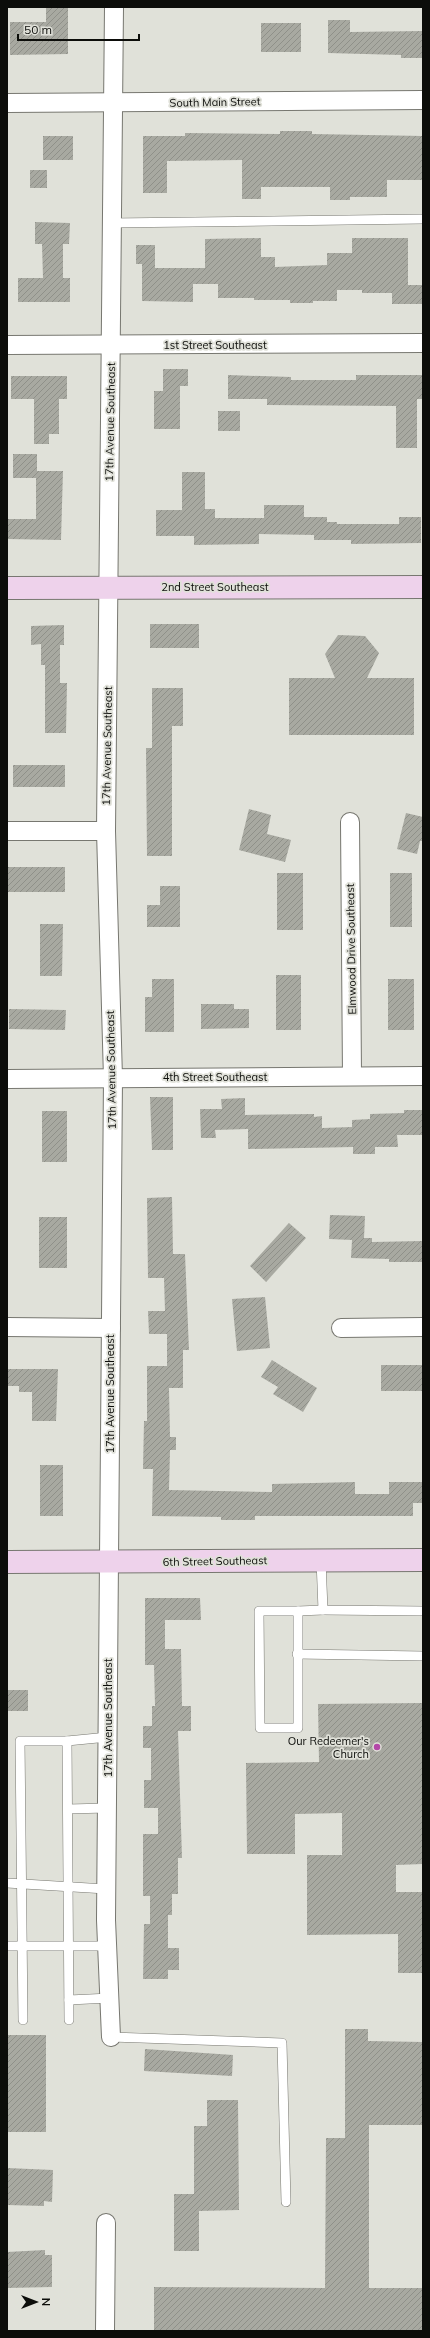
<svg xmlns="http://www.w3.org/2000/svg" width="430" height="2338" viewBox="0 0 430 2338" font-family="Mulish,sans-serif">
<defs>
<pattern id="building-hatch" width="6" height="6" patternUnits="userSpaceOnUse"><rect width="6" height="6" fill="#a8a9a1"/><path d="M-1 1l2-2M0 6l6-6M5 7l2-2" fill="none" stroke="#8f9089"/></pattern>
</defs>
<rect width="100%" height="100%" fill="#e0e1d9"/>
<!-- building -->
<g fill="url(#building-hatch)">
<path d="M46,7H68V54L10,55V22H46Z"/>
<path d="M328,20H350V32L423,31V58H401V55L328,53Z"/>
<rect x="261" y="23" width="40" height="29"/>
<path d="M280,131H312V134L423,136V180H387V197H350V200H330V187H261V199H242V160L167,161V193H143V136H185V133L280,134Z"/>
<rect x="43" y="136" width="30" height="24"/>
<rect x="30" y="170" width="17" height="18"/>
<path d="M35,222L70,223L69,244H63V278H70V302H18V278H43L42,244H35Z"/>
<path d="M261,238V257H275V267L327,265V253H352V238H408V285H422V304H392V293H362V290H337V301H313V303H290V300H254V298H218V284H193V302L142,301V264H136V245H155V268H205V239Z"/>
<path d="M163,369H188V386H180V429H154V391H163Z"/>
<path d="M228,375L291,377V380H356V375H423V399H417V448H396V406L267,405V399H228Z"/>
<path d="M11,376H67V399H59V434H49V444H34V399H11Z"/>
<rect x="218" y="411" width="22" height="20"/>
<path d="M13,454H37V471H63L61,540L7,539V519H36V478H13Z"/>
<path d="M182,472H205V509H215V518H264V505H304V517H327V522H337V524H399V517H421V543L351,544V540H314V535L259,534V544L194,545V536H156V510H182Z"/>
<rect x="150" y="624" width="49" height="24"/>
<path d="M64,625V645H60V683H67L66,733H45V665H41V644L31,645V626Z"/>
<path d="M338,635L365,636L379,653L367,678H414V735H289V678H335L325,654Z"/>
<path d="M152,688H183V726H172V856H147L146,748H152Z"/>
<rect x="13" y="765" width="52" height="22"/>
<path d="M249,809L271,815L267,834L291,840L285,862L239,850Z"/>
<path d="M406,813L423,817V841H420L417,854L397,849Z"/>
<rect x="7" y="867" width="58" height="25"/>
<rect x="277" y="873" width="26" height="57"/>
<rect x="390" y="873" width="22" height="54"/>
<path d="M160,886H180V927H147V905H160Z"/>
<path d="M40,924H63L62,976H40Z"/>
<rect x="276" y="975" width="25" height="55"/>
<path d="M152,979H174V1032H145V997H152Z"/>
<rect x="388" y="979" width="26" height="51"/>
<path d="M201,1004H234V1009H249V1028L201,1029Z"/>
<path d="M9,1009L66,1010L65,1030L9,1029Z"/>
<path d="M150,1097H173V1150H152Z"/>
<path d="M245,1098V1115L314,1114V1117L322,1116V1128L352,1127V1120L370,1119V1114L404,1113V1110H423V1135H397L398,1147H375V1154H353V1147L248,1149V1129L215,1130L216,1138H201L200,1109H222L221,1099Z"/>
<rect x="42" y="1111" width="25" height="51"/>
<path d="M172,1197L173,1254H185L189,1350H183V1388H169L170,1437H176V1450H170L169,1490L272,1492V1484L355,1482V1494H389V1482H423V1503H413V1516H255V1520H221V1517L152,1516L153,1469H143L144,1421H147V1366H167V1334H149L148,1311H165L164,1278H148L147,1198Z"/>
<path d="M330,1215L365,1216L364,1238H372V1242L423,1241V1262H389V1259L351,1258L352,1240L329,1239Z"/>
<rect x="39" y="1217" width="28" height="51"/>
<path d="M289,1223L306,1238L266,1282L250,1266Z"/>
<path d="M265,1297L270,1348L237,1351L232,1299Z"/>
<path d="M272,1360L317,1388L303,1412L273,1394L278,1387L261,1377Z"/>
<rect x="381" y="1365" width="42" height="26"/>
<path d="M7,1369H58L56,1421H32V1392H19V1386H7Z"/>
<rect x="40" y="1465" width="23" height="51"/>
<path d="M145,1598H200L201,1620H165V1649H181L182,1706H191V1731H178L182,1858H178V1894H172V1915H168V1948H179V1970H168V1979H143L144,1924H150V1896H143V1834H158V1808H144V1780H151V1748H143V1726H152V1706H155L154,1665H145Z"/>
<rect x="7" y="1690" width="21" height="21"/>
<path d="M423,1703V1864L396,1865V1892H423V1973H398V1934L307,1935V1855H342V1813L295,1814V1854H247L246,1763L319,1762L318,1704Z"/>
<path d="M345,2029H368V2041L423,2042V2125H369V2288H423V2330L154,2331V2287L325,2288L326,2138H345Z"/>
<rect x="7" y="2035" width="39" height="97"/>
<path d="M145,2049L233,2055L232,2076L144,2071Z"/>
<path d="M207,2100H238L239,2210L199,2211V2251H174V2194H194V2126H207Z"/>
<path d="M7,2168L53,2170L52,2202L44,2201V2206L7,2205Z"/>
<path d="M45,2250V2255H52V2287L7,2288V2252Z"/>
</g>
<g fill="none" stroke-linecap="round" stroke-linejoin="round">
<defs>
<g id="lane">
<path d="M111,223L423,219"/>
<path d="M321,1560L323,1610L423,1611"/>
<path d="M259,1611H298V1728H260Z"/>
<path d="M298,1611L323,1610"/>
<path d="M297,1654L423,1656"/>
<path d="M67,1741L69,2020"/>
<path d="M68,1809L107,1808"/>
<path d="M7,1883L106,1889"/>
<path d="M7,1946H107"/>
<path d="M69,2000L110,1998"/>
<path d="M23,2020L20,1741H67L108,1737"/>
<path d="M111,2037L282,2043L286,2202"/>
</g>
<g id="street">
<path d="M7,103L423,100"/>
<path d="M7,345L423,343"/>
<path d="M350,822L352,1076"/>
<path d="M7,831H106"/>
<path d="M7,1079L423,1076"/>
<path d="M7,1327L111,1328"/>
<path d="M341,1328L423,1327"/>
<path d="M111,2037L106,1920L113,1078L106,831L114,7"/>
<path d="M105,2331L106,2223"/>
</g>
<g id="secondary">
<path d="M7,588L423,587"/>
<path d="M7,1562L423,1560"/>
</g>
</defs>
<!-- lane casing -->
<use href="#lane" stroke="#777770" stroke-width="10"/>
<!-- street casing -->
<use href="#street" stroke="#777770" stroke-width="20"/>
<!-- secondary casing -->
<use href="#secondary" stroke="#777770" stroke-width="24"/>
<!-- lane -->
<use href="#lane" stroke="#fff" stroke-width="9"/>
<!-- street -->
<use href="#street" stroke="#fff" stroke-width="18"/>
<!-- secondary -->
<use href="#secondary" stroke="#eed2eb" stroke-width="22"/>
</g>
<!-- markers -->
<circle fill="#b448a8" stroke="#e0e1d9" stroke-width="1.5" cx="377" cy="1747" r="4"/>
<g text-anchor="middle" dominant-baseline="central" stroke-width="3.5" stroke-linejoin="round" paint-order="stroke">
<!-- street labels -->
<g font-size="11" fill="#0c0d0a" stroke="#e0e1d9">
<text transform="translate(215 102) rotate(-1)">South Main Street</text>
<text x="215" y="345">1st Street Southeast</text>
<text transform="translate(110 422) rotate(-89)">17th Avenue Southeast</text>
<text x="215" y="587">2nd Street Southeast</text>
<text transform="translate(107 746) rotate(-89)">17th Avenue Southeast</text>
<text transform="translate(351 949) rotate(-91)">Elmwood Drive Southeast</text>
<text transform="translate(111 1070) rotate(-91)">17th Avenue Southeast</text>
<text x="215" y="1077">4th Street Southeast</text>
<text transform="translate(110 1394) rotate(-90)">17th Avenue Southeast</text>
<text transform="translate(215 1561) rotate(-1)">6th Street Southeast</text>
<text transform="translate(108 1718) rotate(-90)">17th Avenue Southeast</text>
</g>
<!-- poi labels -->
<g font-size="11" fill="#0c0d0a" stroke="#e0e1d9" text-anchor="end">
<text x="369" y="1741">Our Redeemer's<tspan x="369" dy="13">Church</tspan></text>
</g>
</g>
<!-- border -->
<rect width="430" height="2338" fill="none" stroke="#0c0d0a" stroke-width="16"/>
<!-- north arrow -->
<g transform="translate(36 2302) rotate(90)" stroke="#e0e1d9" stroke-width="3" paint-order="stroke">
<path d="M0-3L7 15L0 10L-7 15Z" fill="#0c0d0a"/>
<text y="-6" font-size="11" font-weight="bold" text-anchor="middle" fill="#0c0d0a">N</text>
</g>
<!-- scale -->
<path d="M18 34v6h121v-6" fill="none" stroke="#0c0d0a" stroke-width="2"/>
<text x="24" y="34" font-size="12" fill="#0c0d0a" stroke="#e0e1d9" stroke-width="3" paint-order="stroke">50 m</text>
</svg>
